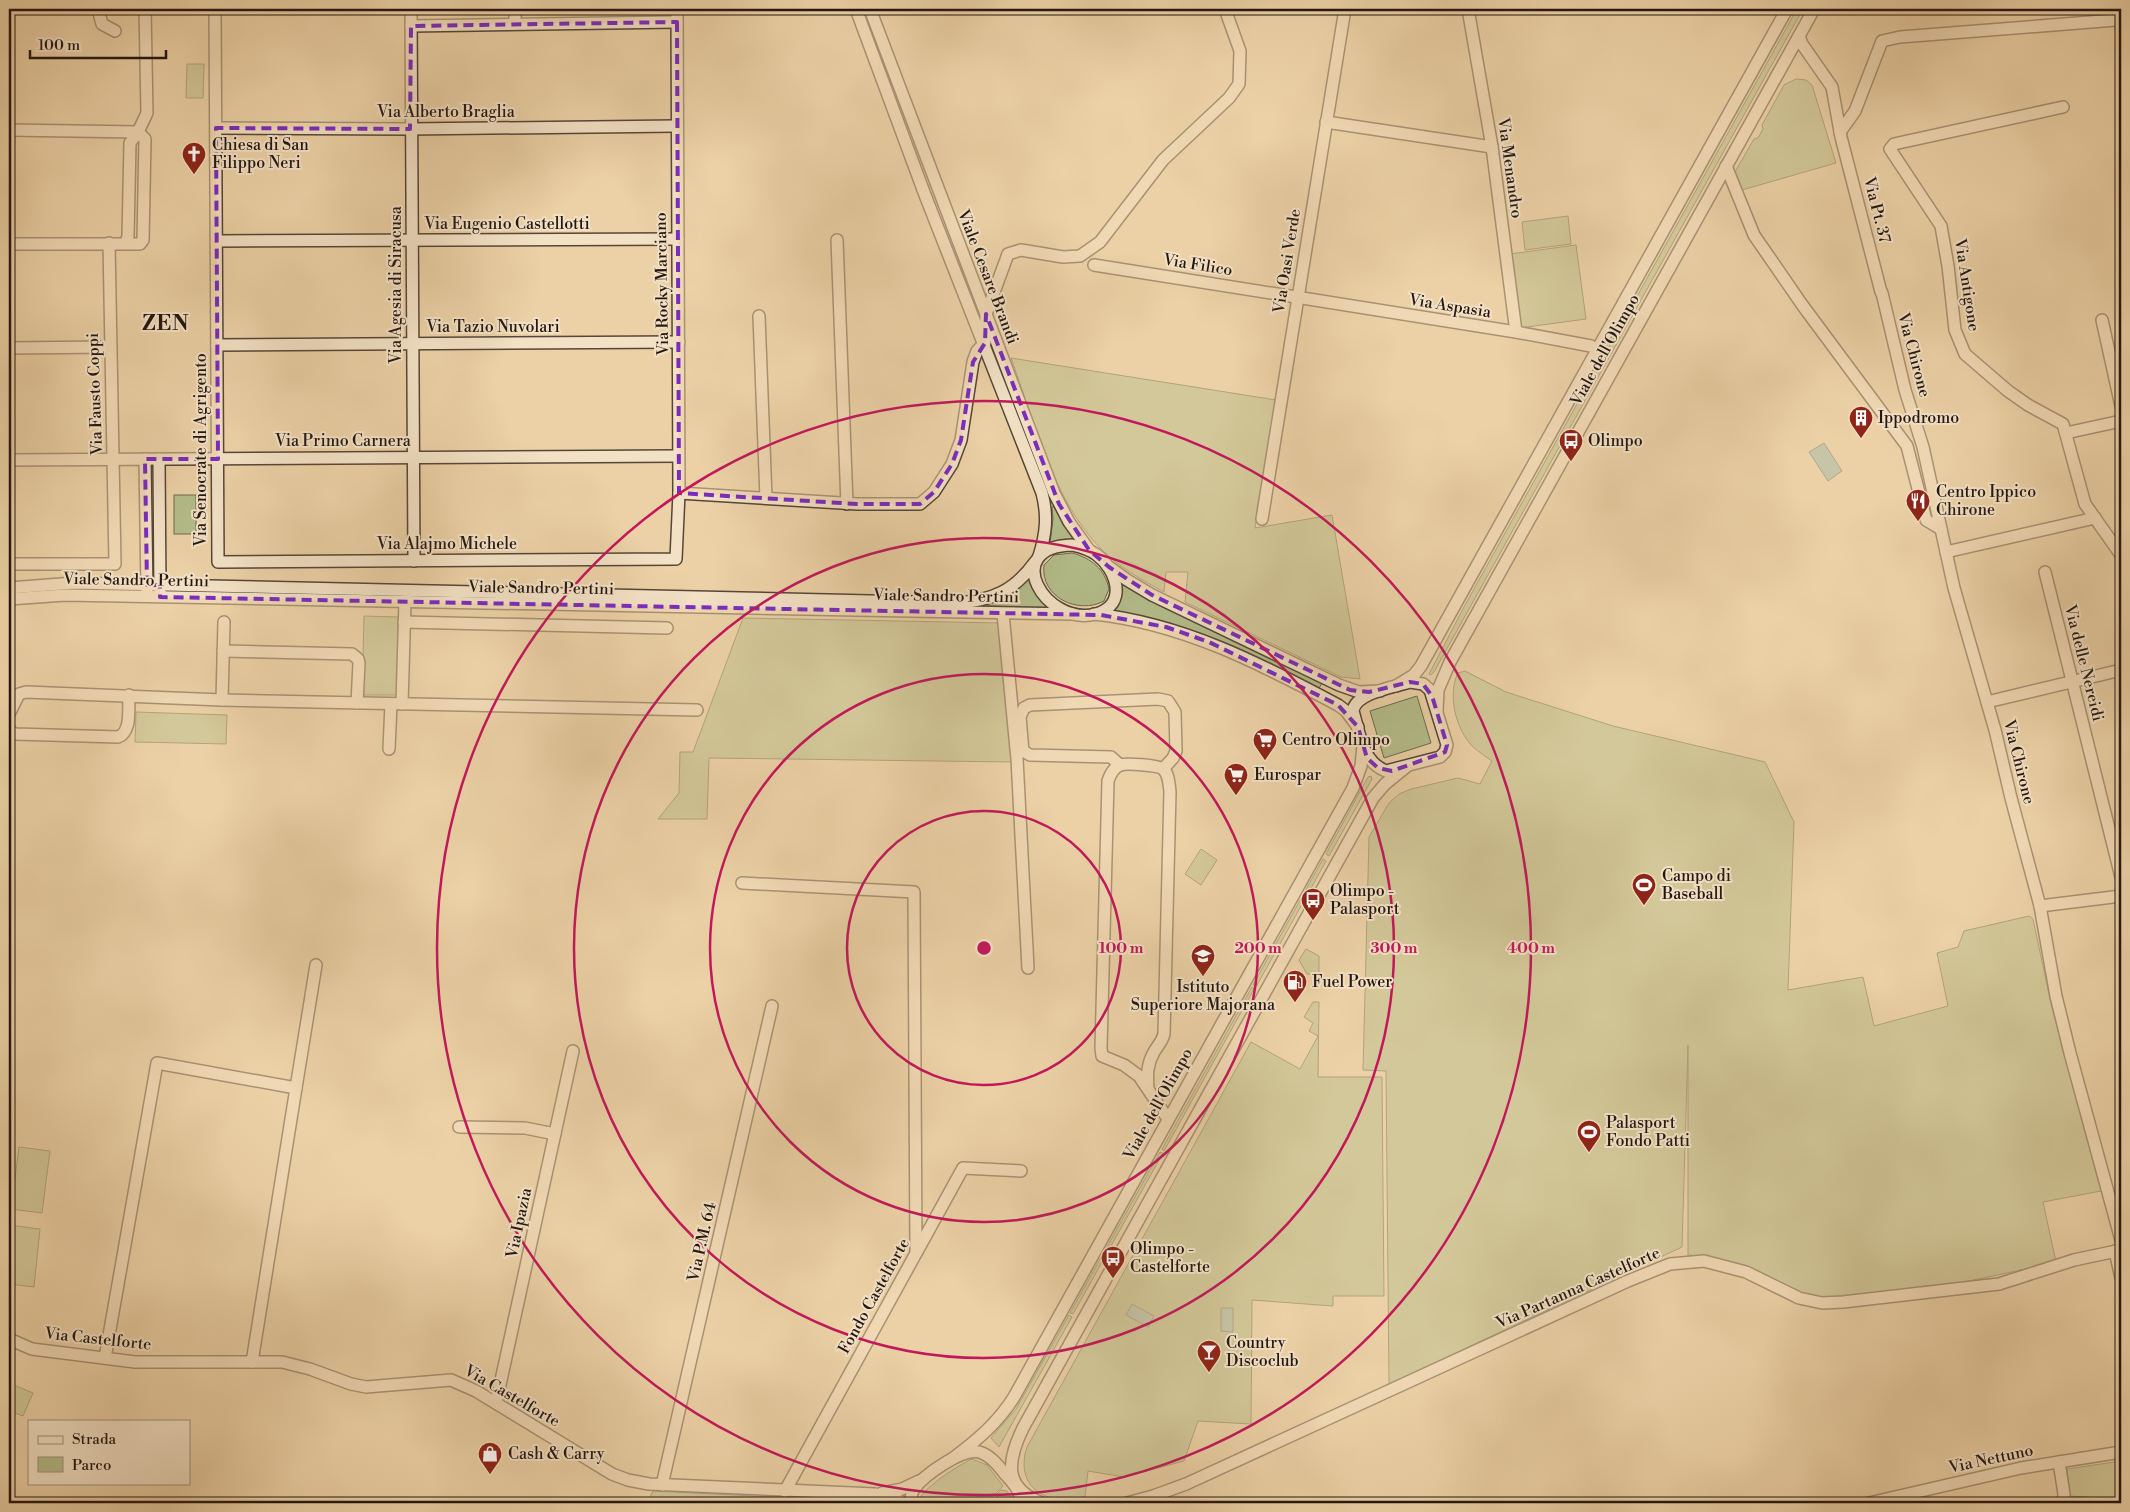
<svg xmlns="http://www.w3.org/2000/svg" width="2130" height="1512" viewBox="0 0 2130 1512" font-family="'Libre Bodoni',serif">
<rect width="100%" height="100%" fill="#ecd1a6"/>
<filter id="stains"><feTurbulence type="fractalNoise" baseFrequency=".004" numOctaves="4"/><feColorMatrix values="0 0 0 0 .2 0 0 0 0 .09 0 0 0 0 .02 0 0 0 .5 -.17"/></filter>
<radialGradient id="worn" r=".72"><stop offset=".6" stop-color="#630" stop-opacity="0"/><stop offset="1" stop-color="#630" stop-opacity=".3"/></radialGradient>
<!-- green -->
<g fill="#b3bd8a" stroke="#6c6a4e">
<path d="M1797,9H1803L1434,672L1431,675L1429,674L1465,605Z"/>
<path d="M187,64H204L203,98H186Z"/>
<path d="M1796,79L1806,80L1812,85L1836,163L1742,190L1735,172L1754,139L1758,138L1763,129L1762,125L1784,85Z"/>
<path d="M1568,216L1571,244L1525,250L1522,222Z"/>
<path d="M1576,245L1586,319L1520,328L1510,254Z"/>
<path d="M1011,358L1276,400L1255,528L1332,515L1360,679L1341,677L1185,602L1188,572H1166L1164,592C1142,580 1119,567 1101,549C1053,500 1034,421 1011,358Z"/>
<rect x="174" y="495" width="22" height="39"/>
<path d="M1054,506L1065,525L1077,540L1050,543L1053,519L1052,507Z"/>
<path d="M1072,553C1091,558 1105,569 1109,589L1104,601C1078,615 1040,597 1044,565L1054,555Z"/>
<path d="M1031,577L1050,608L987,606L988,604L1009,596Z"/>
<path d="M1120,583L1163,607L1322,683L1319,688C1251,656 1188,620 1112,611Z"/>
<path d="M364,616L399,617L397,695H362Z"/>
<path d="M743,618L1002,623L1013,762L709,758L707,819H658L679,793L680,752H693Z"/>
<path d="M1465,671L1506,692L1613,726L1765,762L1794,822L1788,990L1863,977L1874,1026L1948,1006L1937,953L1958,947L1964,931L2029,916L2033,919L2051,1004L2101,1191L2043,1202L2056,1262C1990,1277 1925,1292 1858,1296C1842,1297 1825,1300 1809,1295C1791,1291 1775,1279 1758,1271C1735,1261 1713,1257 1688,1255V1045L1682,1247L1389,1384L1386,1071L1363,1070L1369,837L1389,803L1399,794L1411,789L1458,778L1480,784L1492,761C1486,757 1479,752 1473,747C1456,730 1447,695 1458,673Z"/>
<path d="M1417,696L1431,743L1384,758L1370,711Z"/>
<path d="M136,712L227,715L226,744L135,742Z"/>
<path d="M1371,776L1372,779L1329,856L1326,854L1368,777Z"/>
<path d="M1201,849L1217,860L1201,885L1185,874Z"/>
<path d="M1323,859L1326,861L1256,987L1253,985Z"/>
<path d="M1306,949L1319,956V975L1307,974L1299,960Z"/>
<path d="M1252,987L1254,989L1164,1151L1162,1149Z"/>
<path d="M1313,1002H1319L1318,1077H1382L1384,1296H1333V1306L1252,1300L1251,1424L1198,1421L1184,1461L1124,1477L1088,1471L1085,1497C1075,1498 1063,1500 1053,1498C1027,1493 1019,1470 1027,1447L1251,1042L1300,1069L1318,1036L1309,1031L1313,1023L1304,1017Z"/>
<path d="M19,1147L50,1151L42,1213L11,1209Z"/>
<path d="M1160,1152L1163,1153L1073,1314L1070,1313Z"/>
<path d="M9,1225L40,1229L34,1287L9,1284Z"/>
<path d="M1069,1315L1072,1317L999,1447L991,1438L1016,1409Z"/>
<path d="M9,1383L33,1393L23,1416L9,1411Z"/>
<path d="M972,1459L987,1465L1003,1486L995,1494H992V1498H996L997,1494L1001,1490L1007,1491L1015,1503H918C919,1490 960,1464 972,1459Z"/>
<path d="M2121,1461V1499L2070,1496L2067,1469Z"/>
<path d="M653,1491L875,1502L887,1503H647Z"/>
</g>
<!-- water -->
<g fill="#99b7a8" stroke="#6a776c">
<path d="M1824,443L1842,471L1828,481L1809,452Z"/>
<path d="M1132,1304L1154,1316L1148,1327L1126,1315Z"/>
<path d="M1221,1308H1233V1332L1221,1331Z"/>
</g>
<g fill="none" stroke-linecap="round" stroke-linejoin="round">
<defs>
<g id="minor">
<path d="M98,9L102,24L115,31"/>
<path d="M215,9L218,562L676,559L679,493L677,9"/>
<path d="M411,9L414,561"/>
<path d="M515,9V23"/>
<path d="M856,9L925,195L1042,493C1048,516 1046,534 1039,556"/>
<path d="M870,9L1054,493L1069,522L1089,550"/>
<path d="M1468,9L1492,147L1516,332"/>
<path d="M411,26L677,22"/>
<path d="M1799,36L1802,44L1832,87L1841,137L1881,292"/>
<path d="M2063,107L1894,144L1890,149L1941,226L1948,266L1955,330L1965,354L2008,391L2028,405L2063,424L2085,504L2121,555"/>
<path d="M1326,122L1492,147"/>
<path d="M216,128L410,129L676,126"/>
<path d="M9,130L138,132"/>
<path d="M1840,132L1855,111L1882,41L1900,37L2116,20"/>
<path d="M1726,166L1754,235L1803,306L1907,446L1926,520L1941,529"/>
<path d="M837,240L847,504"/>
<path d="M217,241L678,239"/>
<path d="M126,243L128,236L130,143L138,132L147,113L145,9"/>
<path d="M9,244H140L143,240L145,139L138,132"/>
<path d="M1094,265L1516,332L1591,346L1597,350"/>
<path d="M1882,293L1905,390L1923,447L1954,588L1995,730L2011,798L2040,906L2056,996L2070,1053L2121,1240"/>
<path d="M759,316L766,498"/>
<path d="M2102,320L2121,406"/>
<path d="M217,345L679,342"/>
<path d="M9,348L110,347"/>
<path d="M2066,433L2121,421"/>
<path d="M145,459L147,593"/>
<path d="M159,459L160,592"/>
<path d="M9,460L678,456"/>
<path d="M679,493L857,504H920L934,492L952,464L961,440L973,362L977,351L985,343L986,314L1008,254L1021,250L1063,257L1080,256L1100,242L1163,160L1229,98L1239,84L1240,51L1225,9"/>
<path d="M1262,519L1345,9"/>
<path d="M1072,545C1081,547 1089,549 1097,555C1117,570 1128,605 1096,614C1045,627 999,547 1072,545Z"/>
<path d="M1946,552L2095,518"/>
<path d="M9,564H115L109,243"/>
<path d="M1109,567L1127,580L1152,595L1339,685L1359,692L1380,691"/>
<path d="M2045,572L2121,877"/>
<path d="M9,588L74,583L958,603C993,600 1014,591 1035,562"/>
<path d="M9,599L65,595L1073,614"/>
<path d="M1003,614L1017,759L1028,968"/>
<path d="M1094,614C1182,623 1261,664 1338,705L1346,711L1358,727"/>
<path d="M404,622L667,628"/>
<path d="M223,651L352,654L358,659L359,663L357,703"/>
<path d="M1410,682L1423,684L1430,690L1447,745L1445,752L1440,757L1386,771C1362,762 1360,734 1353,711C1355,693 1394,687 1410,682Z"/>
<path d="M1396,686L1414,675L1421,666L1787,9"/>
<path d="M222,700L224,622"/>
<path d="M1987,702L2121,670"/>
<path d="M402,704L405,601"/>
<path d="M1437,711L1438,690L1450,662L1814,9"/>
<path d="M9,714L19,694L26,692L222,700L697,710"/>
<path d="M9,730L15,734L118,737C132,732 128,708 129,695"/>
<path d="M389,749L391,704"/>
<path d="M1120,765L1111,757L1030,755L1023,751L1020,717L1024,708L1030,705L1158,699L1168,701L1175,712L1176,751L1173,758L1163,769"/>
<path d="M742,883L914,892L916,1253"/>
<path d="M2040,906L2121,896"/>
<path d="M296,1088L316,965"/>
<path d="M1148,1088C1147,1075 1147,1064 1154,1052C1158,1045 1162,1042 1164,1034L1170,792C1169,784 1169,774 1163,769C1158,765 1126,763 1120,765C1113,768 1110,775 1108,781L1101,1048L1102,1056L1124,1065L1139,1076L1168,1119"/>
<path d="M459,1127L525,1128L555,1134"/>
<path d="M2115,1251L2121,1278"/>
<path d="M9,1339L32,1349L135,1362H282L310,1369L351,1384L366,1387L451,1380L476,1391L612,1474L628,1480L649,1484L875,1494L894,1498L904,1503"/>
<path d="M105,1358L157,1063L296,1088L252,1362"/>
<path d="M496,1403L573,1051"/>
<path d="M952,1459C976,1441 998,1423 1014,1397L1353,788L1361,766L1363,746"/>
<path d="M2059,1462L2064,1494L2063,1503"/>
<path d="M662,1485L772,1006"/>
<path d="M785,1491L963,1168L1021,1171"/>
<path d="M882,1493L902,1489L919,1481"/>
<path d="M911,1503C911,1498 911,1493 914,1489C924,1475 962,1448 979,1452C990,1455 998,1465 1005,1474C1013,1483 1021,1491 1021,1503"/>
<path d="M1042,1503C1003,1488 1007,1461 1023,1428L1373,798L1385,784L1406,767"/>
<path d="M1127,1503L1153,1496L1186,1484L1628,1281L1670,1264L1704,1261L1746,1272L1799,1298L1822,1303L1843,1302L1999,1284L2074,1260L2121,1250"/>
<path d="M1869,1503L2021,1468L2121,1452"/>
</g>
</defs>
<!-- minor casing -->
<use href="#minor" stroke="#564637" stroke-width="14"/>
<!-- minor -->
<use href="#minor" stroke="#f3e1c5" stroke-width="11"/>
</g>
<!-- marked area -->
<path d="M0 0H2130V1512H0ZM677,22L679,493L857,504H920L934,492L952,464L961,440L973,362L985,343L986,314L1059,504L1089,550L1109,567L1152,595L1350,690L1369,692L1410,682L1423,684L1432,696L1447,745L1445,752L1392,771L1378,768L1367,758L1358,727L1338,705L1209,642L1166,627L1101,615L160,597V585H147L145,459H218L216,128L410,129L411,26Z" fill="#ecd1a6" fill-opacity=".55" fill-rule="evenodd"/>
<path fill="none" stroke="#7b2cbf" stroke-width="4" stroke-dasharray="10 6" stroke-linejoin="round" d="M677,22L679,493L857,504H920L934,492L952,464L961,440L973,362L985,343L986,314L1059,504L1089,550L1109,567L1152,595L1350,690L1369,692L1410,682L1423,684L1432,696L1447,745L1445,752L1392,771L1378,768L1367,758L1358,727L1338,705L1209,642L1166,627L1101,615L160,597V585H147L145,459H218L216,128L410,129L411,26Z"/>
<!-- distance rings -->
<g fill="none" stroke="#c2185b" stroke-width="2.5">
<circle cx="984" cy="948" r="137"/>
<circle cx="984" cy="948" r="274"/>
<circle cx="984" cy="948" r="410"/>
<circle cx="984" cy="948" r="547"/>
</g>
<!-- icons -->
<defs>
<symbol id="church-pin" viewBox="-11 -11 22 30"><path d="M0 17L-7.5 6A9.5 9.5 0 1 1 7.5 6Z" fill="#8f2418" stroke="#f3e1c5"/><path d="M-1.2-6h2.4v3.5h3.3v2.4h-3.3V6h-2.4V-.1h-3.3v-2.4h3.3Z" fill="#fff"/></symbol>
<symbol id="building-pin" viewBox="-11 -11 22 30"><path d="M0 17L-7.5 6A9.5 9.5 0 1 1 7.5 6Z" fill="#8f2418" stroke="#f3e1c5"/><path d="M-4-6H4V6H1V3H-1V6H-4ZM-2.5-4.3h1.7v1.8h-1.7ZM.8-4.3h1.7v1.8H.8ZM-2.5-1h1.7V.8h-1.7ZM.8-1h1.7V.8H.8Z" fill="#fff"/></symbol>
<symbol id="bus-pin" viewBox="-11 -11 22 30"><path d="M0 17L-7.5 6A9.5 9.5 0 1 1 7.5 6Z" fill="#8f2418" stroke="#f3e1c5"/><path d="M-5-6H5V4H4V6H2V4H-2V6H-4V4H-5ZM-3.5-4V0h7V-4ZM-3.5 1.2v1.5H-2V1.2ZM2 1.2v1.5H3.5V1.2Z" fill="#fff"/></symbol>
<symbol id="restaurant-pin" viewBox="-11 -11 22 30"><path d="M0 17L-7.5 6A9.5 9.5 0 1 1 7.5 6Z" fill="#8f2418" stroke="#f3e1c5"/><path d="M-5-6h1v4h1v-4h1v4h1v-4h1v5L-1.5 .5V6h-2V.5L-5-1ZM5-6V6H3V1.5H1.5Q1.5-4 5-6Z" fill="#fff"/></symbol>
<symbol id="supermarket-pin" viewBox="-11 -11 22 30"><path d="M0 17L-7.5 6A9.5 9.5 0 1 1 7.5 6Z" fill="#8f2418" stroke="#f3e1c5"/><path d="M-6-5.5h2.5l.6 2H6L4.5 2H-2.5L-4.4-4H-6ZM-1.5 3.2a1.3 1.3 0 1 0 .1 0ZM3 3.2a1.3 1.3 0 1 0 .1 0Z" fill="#fff"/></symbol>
<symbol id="stadium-pin" viewBox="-11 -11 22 30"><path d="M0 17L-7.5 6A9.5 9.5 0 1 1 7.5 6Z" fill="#8f2418" stroke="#f3e1c5"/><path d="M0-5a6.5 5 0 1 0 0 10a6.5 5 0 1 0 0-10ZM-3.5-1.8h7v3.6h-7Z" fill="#fff"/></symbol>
<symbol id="school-pin" viewBox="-11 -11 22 30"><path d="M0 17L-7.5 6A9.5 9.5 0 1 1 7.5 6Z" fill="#8f2418" stroke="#f3e1c5"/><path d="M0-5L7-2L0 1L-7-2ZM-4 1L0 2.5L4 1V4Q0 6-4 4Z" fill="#fff"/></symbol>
<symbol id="fuel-pin" viewBox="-11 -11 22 30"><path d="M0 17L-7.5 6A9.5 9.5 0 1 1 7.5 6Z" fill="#8f2418" stroke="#f3e1c5"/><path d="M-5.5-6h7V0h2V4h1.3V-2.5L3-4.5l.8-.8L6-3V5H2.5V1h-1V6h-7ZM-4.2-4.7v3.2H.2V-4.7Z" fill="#fff"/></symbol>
<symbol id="bar-pin" viewBox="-11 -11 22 30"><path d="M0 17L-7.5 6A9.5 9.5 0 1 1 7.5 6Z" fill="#8f2418" stroke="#f3e1c5"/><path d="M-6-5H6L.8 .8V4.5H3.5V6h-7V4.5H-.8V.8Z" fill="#fff"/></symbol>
<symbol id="shop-pin" viewBox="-11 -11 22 30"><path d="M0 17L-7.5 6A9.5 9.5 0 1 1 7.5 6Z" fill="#8f2418" stroke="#f3e1c5"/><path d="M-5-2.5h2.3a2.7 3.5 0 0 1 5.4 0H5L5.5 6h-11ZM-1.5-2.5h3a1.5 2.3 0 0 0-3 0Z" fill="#fff"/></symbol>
</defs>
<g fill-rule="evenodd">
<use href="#church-pin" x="180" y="140" width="28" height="38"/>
<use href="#building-pin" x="1847" y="404" width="28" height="38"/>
<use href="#bus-pin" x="1557" y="427" width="28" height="38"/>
<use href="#restaurant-pin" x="1904" y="487" width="28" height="38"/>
<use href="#supermarket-pin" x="1251" y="726" width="28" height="38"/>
<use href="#supermarket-pin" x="1222" y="761" width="28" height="38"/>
<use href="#stadium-pin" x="1630" y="871" width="28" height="38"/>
<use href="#bus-pin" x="1299" y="886" width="28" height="38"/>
<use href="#school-pin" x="1189" y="942" width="28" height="38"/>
<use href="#fuel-pin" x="1281" y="968" width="28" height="38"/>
<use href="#stadium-pin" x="1575" y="1118" width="28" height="38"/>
<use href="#bus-pin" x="1099" y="1244" width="28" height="38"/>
<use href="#bar-pin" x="1195" y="1338" width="28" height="38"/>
<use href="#shop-pin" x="476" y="1440" width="28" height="38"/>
</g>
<g text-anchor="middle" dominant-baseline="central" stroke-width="4" stroke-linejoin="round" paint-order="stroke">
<!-- street labels -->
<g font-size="16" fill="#241712" stroke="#f3e1c5">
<text x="446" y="112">Via Alberto Braglia</text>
<text transform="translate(1510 168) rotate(82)">Via Menandro</text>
<text transform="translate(1877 210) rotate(76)">Via Pt. 37</text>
<text x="507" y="224">Via Eugenio Castellotti</text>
<text transform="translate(1287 261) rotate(-81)">Via Oasi Verde</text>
<text transform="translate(1198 265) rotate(9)">Via Filico</text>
<text transform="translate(988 277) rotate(69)">Viale Cesare Brandi</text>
<text transform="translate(662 284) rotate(-91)">Via Rocky Marciano</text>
<text transform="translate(396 285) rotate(-90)">Via Agesia di Siracusa</text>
<text transform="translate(1967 285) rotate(81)">Via Antigone</text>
<text transform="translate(1450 306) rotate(9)">Via Aspasia</text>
<text x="493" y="327">Via Tazio Nuvolari</text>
<text transform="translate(1605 350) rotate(-61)">Viale dell'Olimpo</text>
<text transform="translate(1914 355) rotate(75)">Via Chirone</text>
<text transform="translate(95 394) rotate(-92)">Via Fausto Coppi</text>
<text x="343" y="441">Via Primo Carnera</text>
<text transform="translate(201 450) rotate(-90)">Via Senocrate di Agrigento</text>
<text x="447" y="544">Via Alajmo Michele</text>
<text transform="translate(136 580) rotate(1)">Viale Sandro Pertini</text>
<text transform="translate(541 588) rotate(1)">Viale Sandro Pertini</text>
<text transform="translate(946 596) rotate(1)">Viale Sandro Pertini</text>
<text transform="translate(2084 663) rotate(76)">Via delle Nereidi</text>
<text transform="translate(2019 762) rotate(76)">Via Chirone</text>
<text transform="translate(1158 1104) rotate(-61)">Viale dell'Olimpo</text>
<text transform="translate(519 1223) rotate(-78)">Via Ipazia</text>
<text transform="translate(702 1242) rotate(-77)">Via P.M. 64</text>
<text transform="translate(1578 1288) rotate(-24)">Via Partanna Castelforte</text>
<text transform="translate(874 1296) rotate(-61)">Fondo Castelforte</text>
<text transform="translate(98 1339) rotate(6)">Via Castelforte</text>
<text transform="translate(512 1396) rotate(30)">Via Castelforte</text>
<text transform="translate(1991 1459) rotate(-12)">Via Nettuno</text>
</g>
<!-- poi labels -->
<g font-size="16" fill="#241712" stroke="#f3e1c5" text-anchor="start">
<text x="212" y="145">Chiesa di San<tspan x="212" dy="18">Filippo Neri</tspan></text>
<text x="1878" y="418">Ippodromo</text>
<text x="1588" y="441">Olimpo</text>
<text x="1936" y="492">Centro Ippico<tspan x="1936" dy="18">Chirone</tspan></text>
<text x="1282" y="740">Centro Olimpo</text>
<text x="1254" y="775">Eurospar</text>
<text x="1662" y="876">Campo di<tspan x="1662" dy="18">Baseball</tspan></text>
<text x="1330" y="891">Olimpo -<tspan x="1330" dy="18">Palasport</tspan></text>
<text x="1312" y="982">Fuel Power</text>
<text x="1203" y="987" text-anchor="middle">Istituto<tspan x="1203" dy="18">Superiore Majorana</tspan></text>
<text x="1606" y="1123">Palasport<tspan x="1606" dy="18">Fondo Patti</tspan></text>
<text x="1130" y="1249">Olimpo -<tspan x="1130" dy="18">Castelforte</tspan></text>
<text x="1226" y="1343">Country<tspan x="1226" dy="18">Discoclub</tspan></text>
<text x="508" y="1454">Cash &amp; Carry</text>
</g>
<!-- district labels -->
<g font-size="21" font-weight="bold" letter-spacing="1" fill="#241712" stroke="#f3e1c5">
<text x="166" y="324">ZEN</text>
</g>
</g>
<circle cx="984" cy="948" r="8" fill="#c2185b" stroke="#f3e1c5" stroke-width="2.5"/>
<g font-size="15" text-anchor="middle" font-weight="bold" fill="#c2185b" stroke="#f3e1c5" stroke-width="4" stroke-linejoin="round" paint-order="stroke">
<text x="1121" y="953">100 m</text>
<text x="1258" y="953">200 m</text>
<text x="1394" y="953">300 m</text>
<text x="1531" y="953">400 m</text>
</g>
<!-- margin -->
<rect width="2130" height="1512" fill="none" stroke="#ecd1a6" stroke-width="30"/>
<rect x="10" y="10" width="2110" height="1492" fill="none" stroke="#241712" stroke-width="2.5"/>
<rect x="15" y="15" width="2100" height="1482" fill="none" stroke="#241712"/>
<!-- legend -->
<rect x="28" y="1420" width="162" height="65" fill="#f3e1c5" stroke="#a0907d"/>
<rect x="38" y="1436" width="25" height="8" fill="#f3e1c5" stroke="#a0907d"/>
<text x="72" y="1444" font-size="15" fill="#241712">Strada</text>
<rect x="38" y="1457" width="25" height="15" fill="#b3bd8a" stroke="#a0907d"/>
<text x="72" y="1470" font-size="15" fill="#241712">Parco</text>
<!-- scale -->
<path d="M30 50v8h136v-8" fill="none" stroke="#241712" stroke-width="2.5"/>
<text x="38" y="50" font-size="15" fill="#241712" stroke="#f3e1c5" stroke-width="4" paint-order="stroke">100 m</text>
<rect width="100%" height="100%" filter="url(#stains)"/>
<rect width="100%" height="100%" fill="url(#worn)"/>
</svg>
